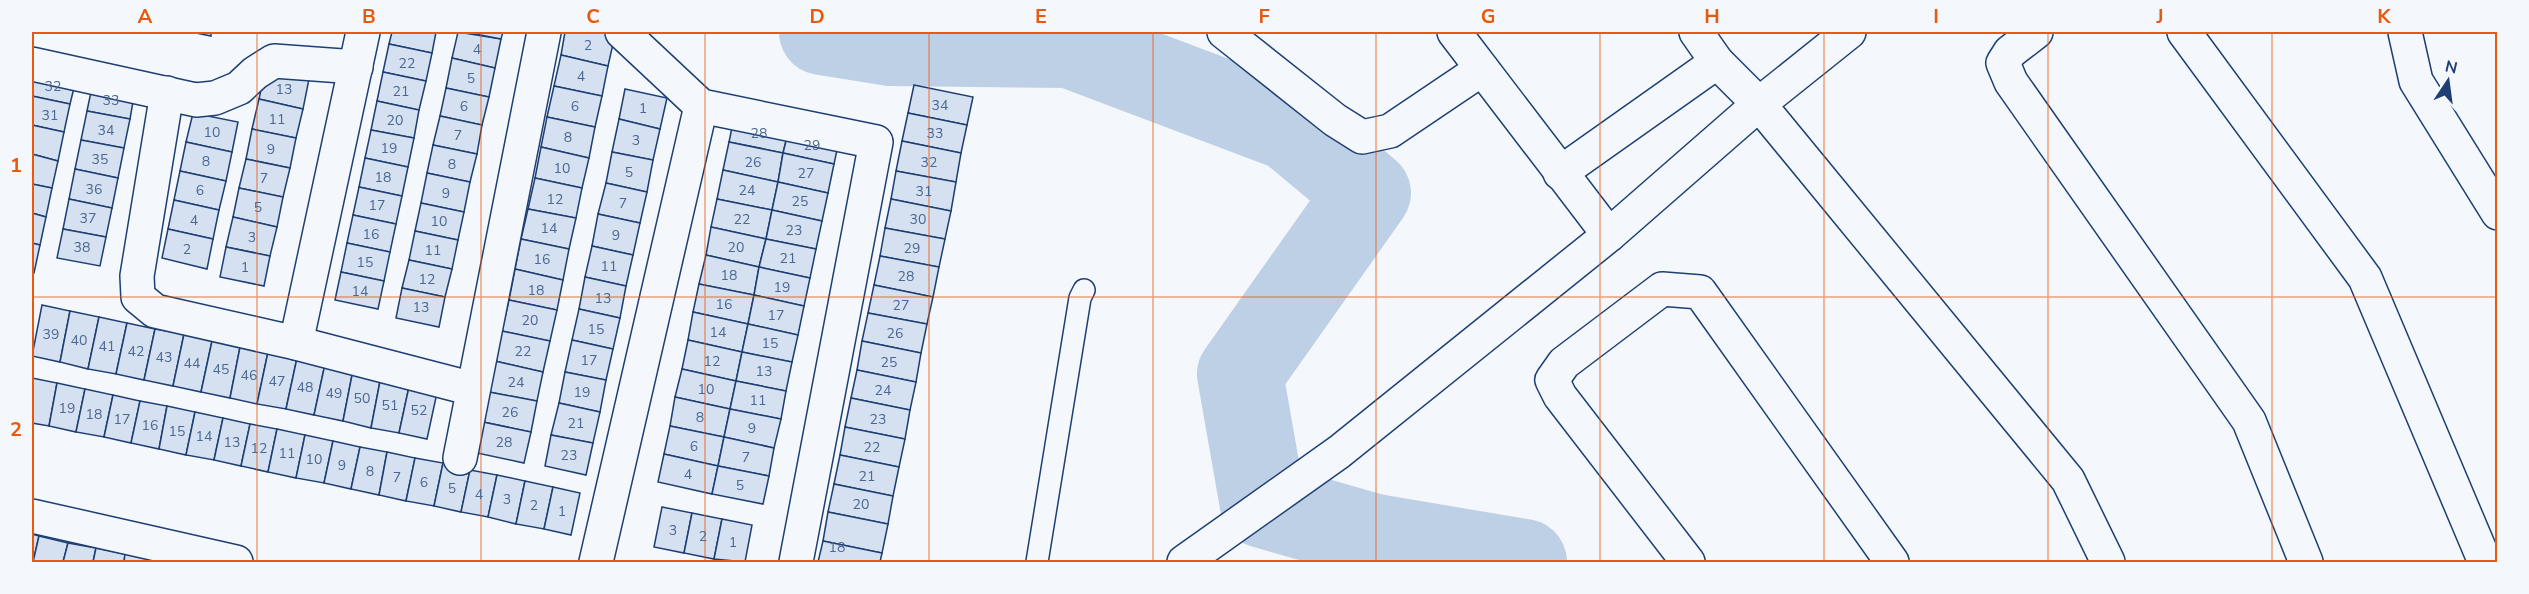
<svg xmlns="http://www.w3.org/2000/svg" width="2529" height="594" viewBox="0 0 2529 594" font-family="'Nunito Sans',sans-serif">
<rect width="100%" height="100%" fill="#f4f7fb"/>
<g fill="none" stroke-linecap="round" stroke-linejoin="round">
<!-- river -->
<path stroke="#bed0e5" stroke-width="86" d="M822,32L891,43L1070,45L1290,128L1368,193L1240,374L1263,505L1375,537L1524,562"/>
</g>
<!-- building -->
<g fill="#d5e0f0" stroke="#1d3f73" stroke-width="1.5">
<path d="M191,32H211V36Z"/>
<path d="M392,32H436L432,53L389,44Z"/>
<path d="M458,32L501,39L495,68L452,58Z"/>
<path d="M465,32H503L501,39Z"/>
<path d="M565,32H598L615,35L608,66L561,55Z"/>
<path d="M389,44L432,53L426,81L383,72Z"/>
<path d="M561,55L608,66L602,96L554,86Z"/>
<path d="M452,58L495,68L489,97L446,88Z"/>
<path d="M32,66L77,76L70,104L32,96Z"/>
<path d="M265,70L309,79L303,109L259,99Z"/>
<path d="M383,72L426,81L419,110L377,101Z"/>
<path d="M93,82L135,90L130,119L87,111Z"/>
<path d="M914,85L973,97L967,125L908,113Z"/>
<path d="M554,86L602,96L595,127L547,117Z"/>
<path d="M446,88L489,97L482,125L440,116Z"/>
<path d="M625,89L667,98L660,129L619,119Z"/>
<path d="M32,96L70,104L64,132L32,125Z"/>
<path d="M259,99L303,109L296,138L252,129Z"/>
<path d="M377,101L419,110L414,138L371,130Z"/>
<path d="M87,111L130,119L124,148L81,140Z"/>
<path d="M193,113L238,122L232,152L186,142Z"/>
<path d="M735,113L790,125L783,153L729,142Z"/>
<path d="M908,113L967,125L961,153L902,141Z"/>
<path d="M440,116L482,125L477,154L433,145Z"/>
<path d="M547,117L595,127L589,158L541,147Z"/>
<path d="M619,119L660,129L653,160L612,152Z"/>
<path d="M32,125L64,132L58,161L32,154Z"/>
<path d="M790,125L840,136L834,164L783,153Z"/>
<path d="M252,129L296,138L290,168L246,159Z"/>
<path d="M371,130L414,138L408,167L365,158Z"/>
<path d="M81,140L124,148L118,178L75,169Z"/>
<path d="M902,141L961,153L956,182L896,171Z"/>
<path d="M186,142L232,152L226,181L180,171Z"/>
<path d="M729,142L783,153L778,182L723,170Z"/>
<path d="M433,145L477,154L470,182L427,173Z"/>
<path d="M541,147L589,158L582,188L535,178Z"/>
<path d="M612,152L653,160L647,192L606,183Z"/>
<path d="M783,153L834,164L828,193L778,182Z"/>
<path d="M32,154L58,161L52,188L32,184Z"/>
<path d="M365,158L408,167L402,196L359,187Z"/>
<path d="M246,159L290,168L283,197L239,188Z"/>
<path d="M75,169L118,178L112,208L69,199Z"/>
<path d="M723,170L778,182L772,210L717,199Z"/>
<path d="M180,171L226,181L219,210L174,200Z"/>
<path d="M896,171L956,182L951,211L891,199Z"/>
<path d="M427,173L470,182L464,212L421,203Z"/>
<path d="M535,178L582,188L576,218L528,209Z"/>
<path d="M778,182L828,193L822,221L772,210Z"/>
<path d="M606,183L647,192L640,223L598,214Z"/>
<path d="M32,184L52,188L46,217L32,213Z"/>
<path d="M359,187L402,196L396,224L353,215Z"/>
<path d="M239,188L283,197L277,227L233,217Z"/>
<path d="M69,199L112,208L106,237L63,229Z"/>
<path d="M717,199L772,210L766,239L711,227Z"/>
<path d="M891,199L951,211L945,239L885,228Z"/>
<path d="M174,200L219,210L213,239L168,229Z"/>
<path d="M421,203L464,212L458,240L415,231Z"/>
<path d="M528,209L576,218L569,249L521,239Z"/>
<path d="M772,210L822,221L816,249L766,239Z"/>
<path d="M32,213L46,217L40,245L32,243Z"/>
<path d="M598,214L640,223L633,255L592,246Z"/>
<path d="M353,215L396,224L390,252L347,243Z"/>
<path d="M233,217L277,227L270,256L226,247Z"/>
<path d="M711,227L766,239L759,267L706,255Z"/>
<path d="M885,228L945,239L939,267L880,256Z"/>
<path d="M63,229L106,237L100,266L57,258Z"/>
<path d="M168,229L213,239L207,269L162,258Z"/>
<path d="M415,231L458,240L452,269L409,260Z"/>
<path d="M521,239L569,249L563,280L515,269Z"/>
<path d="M766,239L816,249L810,278L759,267Z"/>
<path d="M32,243L40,245L34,273H32Z"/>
<path d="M347,243L390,252L384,281L341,272Z"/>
<path d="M592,246L633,255L626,286L585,277Z"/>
<path d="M226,247L270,256L264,286L220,277Z"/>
<path d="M706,255L759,267L754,295L699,284Z"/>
<path d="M880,256L939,267L933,297L874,285Z"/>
<path d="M409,260L452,269L445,297L402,288Z"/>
<path d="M759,267L810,278L804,306L754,295Z"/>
<path d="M515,269L563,280L557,310L509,300Z"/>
<path d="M341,272L384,281L378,309L335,300Z"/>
<path d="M585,277L626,286L620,318L579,309Z"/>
<path d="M699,284L754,295L748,324L693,312Z"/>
<path d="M874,285L933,297L927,324L868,313Z"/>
<path d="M402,288L445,297L439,327L396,318Z"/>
<path d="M754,295L804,306L798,335L748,324Z"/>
<path d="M509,300L557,310L550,341L502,331Z"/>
<path d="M42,305L70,311L60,362L32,356Z"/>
<path d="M579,309L620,318L613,349L572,340Z"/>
<path d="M70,311L99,317L88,369L60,362Z"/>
<path d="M693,312L748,324L742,352L688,340Z"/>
<path d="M868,313L927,324L921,353L862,341Z"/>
<path d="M99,317L127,323L116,374L88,369Z"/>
<path d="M127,323L155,329L144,380L116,374Z"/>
<path d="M748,324L798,335L792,362L742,352Z"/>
<path d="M155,329L184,334L173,386L144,380Z"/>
<path d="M502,331L550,341L543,372L495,361Z"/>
<path d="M184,334L212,341L201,392L173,386Z"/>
<path d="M572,340L613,349L606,380L565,372Z"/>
<path d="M688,340L742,352L736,381L682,369Z"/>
<path d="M212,341L240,347L230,398L201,392Z"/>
<path d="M862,341L921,353L916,382L857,370Z"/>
<path d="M240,347L268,352L257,404L230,398Z"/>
<path d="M268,352L297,358L286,409L257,404Z"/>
<path d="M742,352L792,362L786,391L736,381Z"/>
<path d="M297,358L325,364L314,415L286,409Z"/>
<path d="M495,361L543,372L537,401L489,392Z"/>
<path d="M325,364L353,370L343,421L314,415Z"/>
<path d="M682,369L736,381L730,409L675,397Z"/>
<path d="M353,370L381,376L371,428L343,421Z"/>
<path d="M857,370L916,382L910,410L851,398Z"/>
<path d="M565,372L606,380L600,412L559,403Z"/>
<path d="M381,376L410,382L399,433L371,428Z"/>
<path d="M32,378L57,383L49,426L32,423Z"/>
<path d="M736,381L786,391L781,419L730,409Z"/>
<path d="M410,382L438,388L427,439L399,433Z"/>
<path d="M57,383L85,389L76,432L49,426Z"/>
<path d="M85,389L113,395L104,437L76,432Z"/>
<path d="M489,392L537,401L531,432L483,422Z"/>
<path d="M113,395L140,401L131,443L104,437Z"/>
<path d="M675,397L730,409L724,437L670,426Z"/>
<path d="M851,398L910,410L905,439L845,427Z"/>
<path d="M140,401L167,406L159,449L131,443Z"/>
<path d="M559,403L600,412L593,443L551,435Z"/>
<path d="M167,406L195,412L186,455L159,449Z"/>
<path d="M730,409L781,419L774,448L724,437Z"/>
<path d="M195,412L223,418L214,460L186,455Z"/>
<path d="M223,418L250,424L241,466L214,460Z"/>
<path d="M483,422L531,432L524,463L477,453Z"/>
<path d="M250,424L277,429L268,472L241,466Z"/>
<path d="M670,426L724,437L718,466L664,454Z"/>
<path d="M845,427L905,439L899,467L840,455Z"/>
<path d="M277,429L305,435L296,478L268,472Z"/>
<path d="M305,435L333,441L324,483L296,478Z"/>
<path d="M551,435L593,443L586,475L545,466Z"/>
<path d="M724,437L774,448L769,476L718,466Z"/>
<path d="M333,441L360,447L351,489L324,483Z"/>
<path d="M360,447L387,452L379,495L351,489Z"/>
<path d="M387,452L415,458L406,501L379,495Z"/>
<path d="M664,454L718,466L712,494L658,482Z"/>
<path d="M840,455L899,467L893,496L834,484Z"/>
<path d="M415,458L443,463L434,506L406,501Z"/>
<path d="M443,463L470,470L461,512L434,506Z"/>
<path d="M718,466L769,476L763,504L712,494Z"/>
<path d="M470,470L497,475L488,517L461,512Z"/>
<path d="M497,475L525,481L516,524L488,517Z"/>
<path d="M525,481L553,487L544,529L516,524Z"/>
<path d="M834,484L893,496L888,524L828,512Z"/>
<path d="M553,487L580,493L571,535L544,529Z"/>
<path d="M662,507L692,513L684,553L654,547Z"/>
<path d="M828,512L888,524L882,553L823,541Z"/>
<path d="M692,513L722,519L714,559L684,553Z"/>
<path d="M722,519L752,525L745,562L714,559Z"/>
<path d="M32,534L39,536L33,562H32Z"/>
<path d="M39,536L68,543L63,562H33Z"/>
<path d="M823,541L882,553L880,562H818Z"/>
<path d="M68,543L96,548L93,562H63Z"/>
<path d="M96,548L125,554L124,562H93Z"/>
<path d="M125,554L155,560L154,562H124Z"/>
</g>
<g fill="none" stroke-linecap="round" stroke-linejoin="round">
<defs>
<path id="lane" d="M1037,562L1080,298L1084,290"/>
<g id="street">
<path d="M622,32L701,106L876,142L796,562"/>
<path d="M1224,32L1335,120L1362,137L1390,131L1482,69"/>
<path d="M1454,32L1609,235"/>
<path d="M1696,32L1717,62L1759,104L2068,480L2108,562"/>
<path d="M2036,32L2010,52L2003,63L2011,82L2249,421L2306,562"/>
<path d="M2184,32L2365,278L2485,562"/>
<path d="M32,64L196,100L215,98L239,88L255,73L274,61L356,67"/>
<path d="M167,93L137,276L138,297L155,311L296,343L363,32"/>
<path d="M1560,173L1717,62"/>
<path d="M296,343L473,389"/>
<path d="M460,458L544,32"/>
<path d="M32,516L236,562"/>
<path d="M596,562L701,106"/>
<path d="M1184,562L1339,452L1609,235L1759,104L1849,32"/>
<path d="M1688,562L1560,396L1552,380L1564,363L1662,289L1700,292L1892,562"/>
</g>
<path id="secondary" d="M2405,32L2416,81L2498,213"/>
</defs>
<!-- lane casing -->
<use href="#lane" stroke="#1d3f73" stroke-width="24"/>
<!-- street casing -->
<use href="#street" stroke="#1d3f73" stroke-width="36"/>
<!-- secondary casing -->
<use href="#secondary" stroke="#1d3f73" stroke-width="36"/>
<!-- lane -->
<use href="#lane" stroke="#f4f7fb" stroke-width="21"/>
<!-- street -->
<use href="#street" stroke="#f4f7fb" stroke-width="33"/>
<!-- secondary -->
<use href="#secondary" stroke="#f4f7fb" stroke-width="33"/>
</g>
<!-- grid -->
<path fill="none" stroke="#e8590c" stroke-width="1.5" stroke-opacity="0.55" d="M257,32V562M481,32V562M705,32V562M929,32V562M1153,32V562M1376,32V562M1600,32V562M1824,32V562M2048,32V562M2272,32V562M32,297H2498"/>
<g text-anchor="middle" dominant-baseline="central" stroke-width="4.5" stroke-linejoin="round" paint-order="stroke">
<!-- number labels -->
<g font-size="14" fill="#4b6792">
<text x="588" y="45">2</text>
<text x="477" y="49">4</text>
<text x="407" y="63">22</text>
<text x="581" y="76">4</text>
<text x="471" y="78">5</text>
<text x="53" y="86">32</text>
<text x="284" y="89">13</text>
<text x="401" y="91">21</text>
<text x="111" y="100">33</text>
<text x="940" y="105">34</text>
<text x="464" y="106">6</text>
<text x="575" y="106">6</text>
<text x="643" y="108">1</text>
<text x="50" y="115">31</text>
<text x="277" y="119">11</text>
<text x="395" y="120">20</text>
<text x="106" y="130">34</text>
<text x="212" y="132">10</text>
<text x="759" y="133">28</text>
<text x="935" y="133">33</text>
<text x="458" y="135">7</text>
<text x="568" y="137">8</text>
<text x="636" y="140">3</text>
<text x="812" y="145">29</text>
<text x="389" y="148">19</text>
<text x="271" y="149">9</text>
<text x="100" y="159">35</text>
<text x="206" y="161">8</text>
<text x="753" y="162">26</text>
<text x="929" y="162">32</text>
<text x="452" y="164">8</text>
<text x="562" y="168">10</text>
<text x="629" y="172">5</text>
<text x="806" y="173">27</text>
<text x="383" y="177">18</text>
<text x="264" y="178">7</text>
<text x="94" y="189">36</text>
<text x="200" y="190">6</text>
<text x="747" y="190">24</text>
<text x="924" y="191">31</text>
<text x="446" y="193">9</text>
<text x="555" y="199">12</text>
<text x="800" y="201">25</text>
<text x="623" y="203">7</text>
<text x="377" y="205">17</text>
<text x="258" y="207">5</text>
<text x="88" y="218">37</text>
<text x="742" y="219">22</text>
<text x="918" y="219">30</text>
<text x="194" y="220">4</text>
<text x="439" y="221">10</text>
<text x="549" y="228">14</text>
<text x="794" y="230">23</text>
<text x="371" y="234">16</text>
<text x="616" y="235">9</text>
<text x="252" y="237">3</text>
<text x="82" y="247">38</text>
<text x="736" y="247">20</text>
<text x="912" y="248">29</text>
<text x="187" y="249">2</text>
<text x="433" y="250">11</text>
<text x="788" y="258">21</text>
<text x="542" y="259">16</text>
<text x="365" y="262">15</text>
<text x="609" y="266">11</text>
<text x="245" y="267">1</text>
<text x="729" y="275">18</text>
<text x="906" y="276">28</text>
<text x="427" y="279">12</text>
<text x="782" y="287">19</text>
<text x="536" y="290">18</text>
<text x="360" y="291">14</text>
<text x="603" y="298">13</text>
<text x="724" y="304">16</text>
<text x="901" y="305">27</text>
<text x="421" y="307">13</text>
<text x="776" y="315">17</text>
<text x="530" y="320">20</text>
<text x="596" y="329">15</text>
<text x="718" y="332">14</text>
<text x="895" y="333">26</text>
<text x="51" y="334">39</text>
<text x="79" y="340">40</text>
<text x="770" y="343">15</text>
<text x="107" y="346">41</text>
<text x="136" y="351">42</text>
<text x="523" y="351">22</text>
<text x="164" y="357">43</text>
<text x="589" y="360">17</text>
<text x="712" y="361">12</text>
<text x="889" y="362">25</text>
<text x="192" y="363">44</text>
<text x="221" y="369">45</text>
<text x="764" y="371">13</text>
<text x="249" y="375">46</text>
<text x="277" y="381">47</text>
<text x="516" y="382">24</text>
<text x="305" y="387">48</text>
<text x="706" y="389">10</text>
<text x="883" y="390">24</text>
<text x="582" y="392">19</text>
<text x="334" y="393">49</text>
<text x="362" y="398">50</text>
<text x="758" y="400">11</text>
<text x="390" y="405">51</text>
<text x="67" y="408">19</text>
<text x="419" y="410">52</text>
<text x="510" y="412">26</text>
<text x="94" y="414">18</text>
<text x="700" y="417">8</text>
<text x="122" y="419">17</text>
<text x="878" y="419">23</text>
<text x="576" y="423">21</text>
<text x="150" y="425">16</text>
<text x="752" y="428">9</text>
<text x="177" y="431">15</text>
<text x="204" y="436">14</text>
<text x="232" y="442">13</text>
<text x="504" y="442">28</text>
<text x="694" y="446">6</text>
<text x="872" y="447">22</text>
<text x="259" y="448">12</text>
<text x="287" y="453">11</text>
<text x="569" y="455">23</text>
<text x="746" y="457">7</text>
<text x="314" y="459">10</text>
<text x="342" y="465">9</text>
<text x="370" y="471">8</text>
<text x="688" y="474">4</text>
<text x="867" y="476">21</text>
<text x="397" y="477">7</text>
<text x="424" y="482">6</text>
<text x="740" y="485">5</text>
<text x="452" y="488">5</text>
<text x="479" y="494">4</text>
<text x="507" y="499">3</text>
<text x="861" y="504">20</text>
<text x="534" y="505">2</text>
<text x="562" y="511">1</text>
<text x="673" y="530">3</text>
<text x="703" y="536">2</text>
<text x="733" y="542">1</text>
<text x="837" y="547">18</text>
</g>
</g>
<!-- border -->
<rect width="2529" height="594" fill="none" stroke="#f4f7fb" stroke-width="66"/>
<!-- north arrow -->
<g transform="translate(2448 81) rotate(13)" stroke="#f4f7fb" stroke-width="4.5" paint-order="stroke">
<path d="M0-4.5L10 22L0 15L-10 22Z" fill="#1d3f73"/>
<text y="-9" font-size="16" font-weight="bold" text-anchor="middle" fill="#1d3f73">N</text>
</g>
<rect x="33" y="33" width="2463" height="528" fill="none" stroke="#e8590c" stroke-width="2"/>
<g font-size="20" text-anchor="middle" font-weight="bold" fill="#e8590c">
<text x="145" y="23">A</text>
<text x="369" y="23">B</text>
<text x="593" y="23">C</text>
<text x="817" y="23">D</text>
<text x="1041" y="23">E</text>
<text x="1264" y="23">F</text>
<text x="1488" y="23">G</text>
<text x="1712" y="23">H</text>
<text x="1936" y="23">I</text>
<text x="2160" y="23">J</text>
<text x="2384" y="23">K</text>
<text x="16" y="172">1</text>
<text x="16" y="436">2</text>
</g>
</svg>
